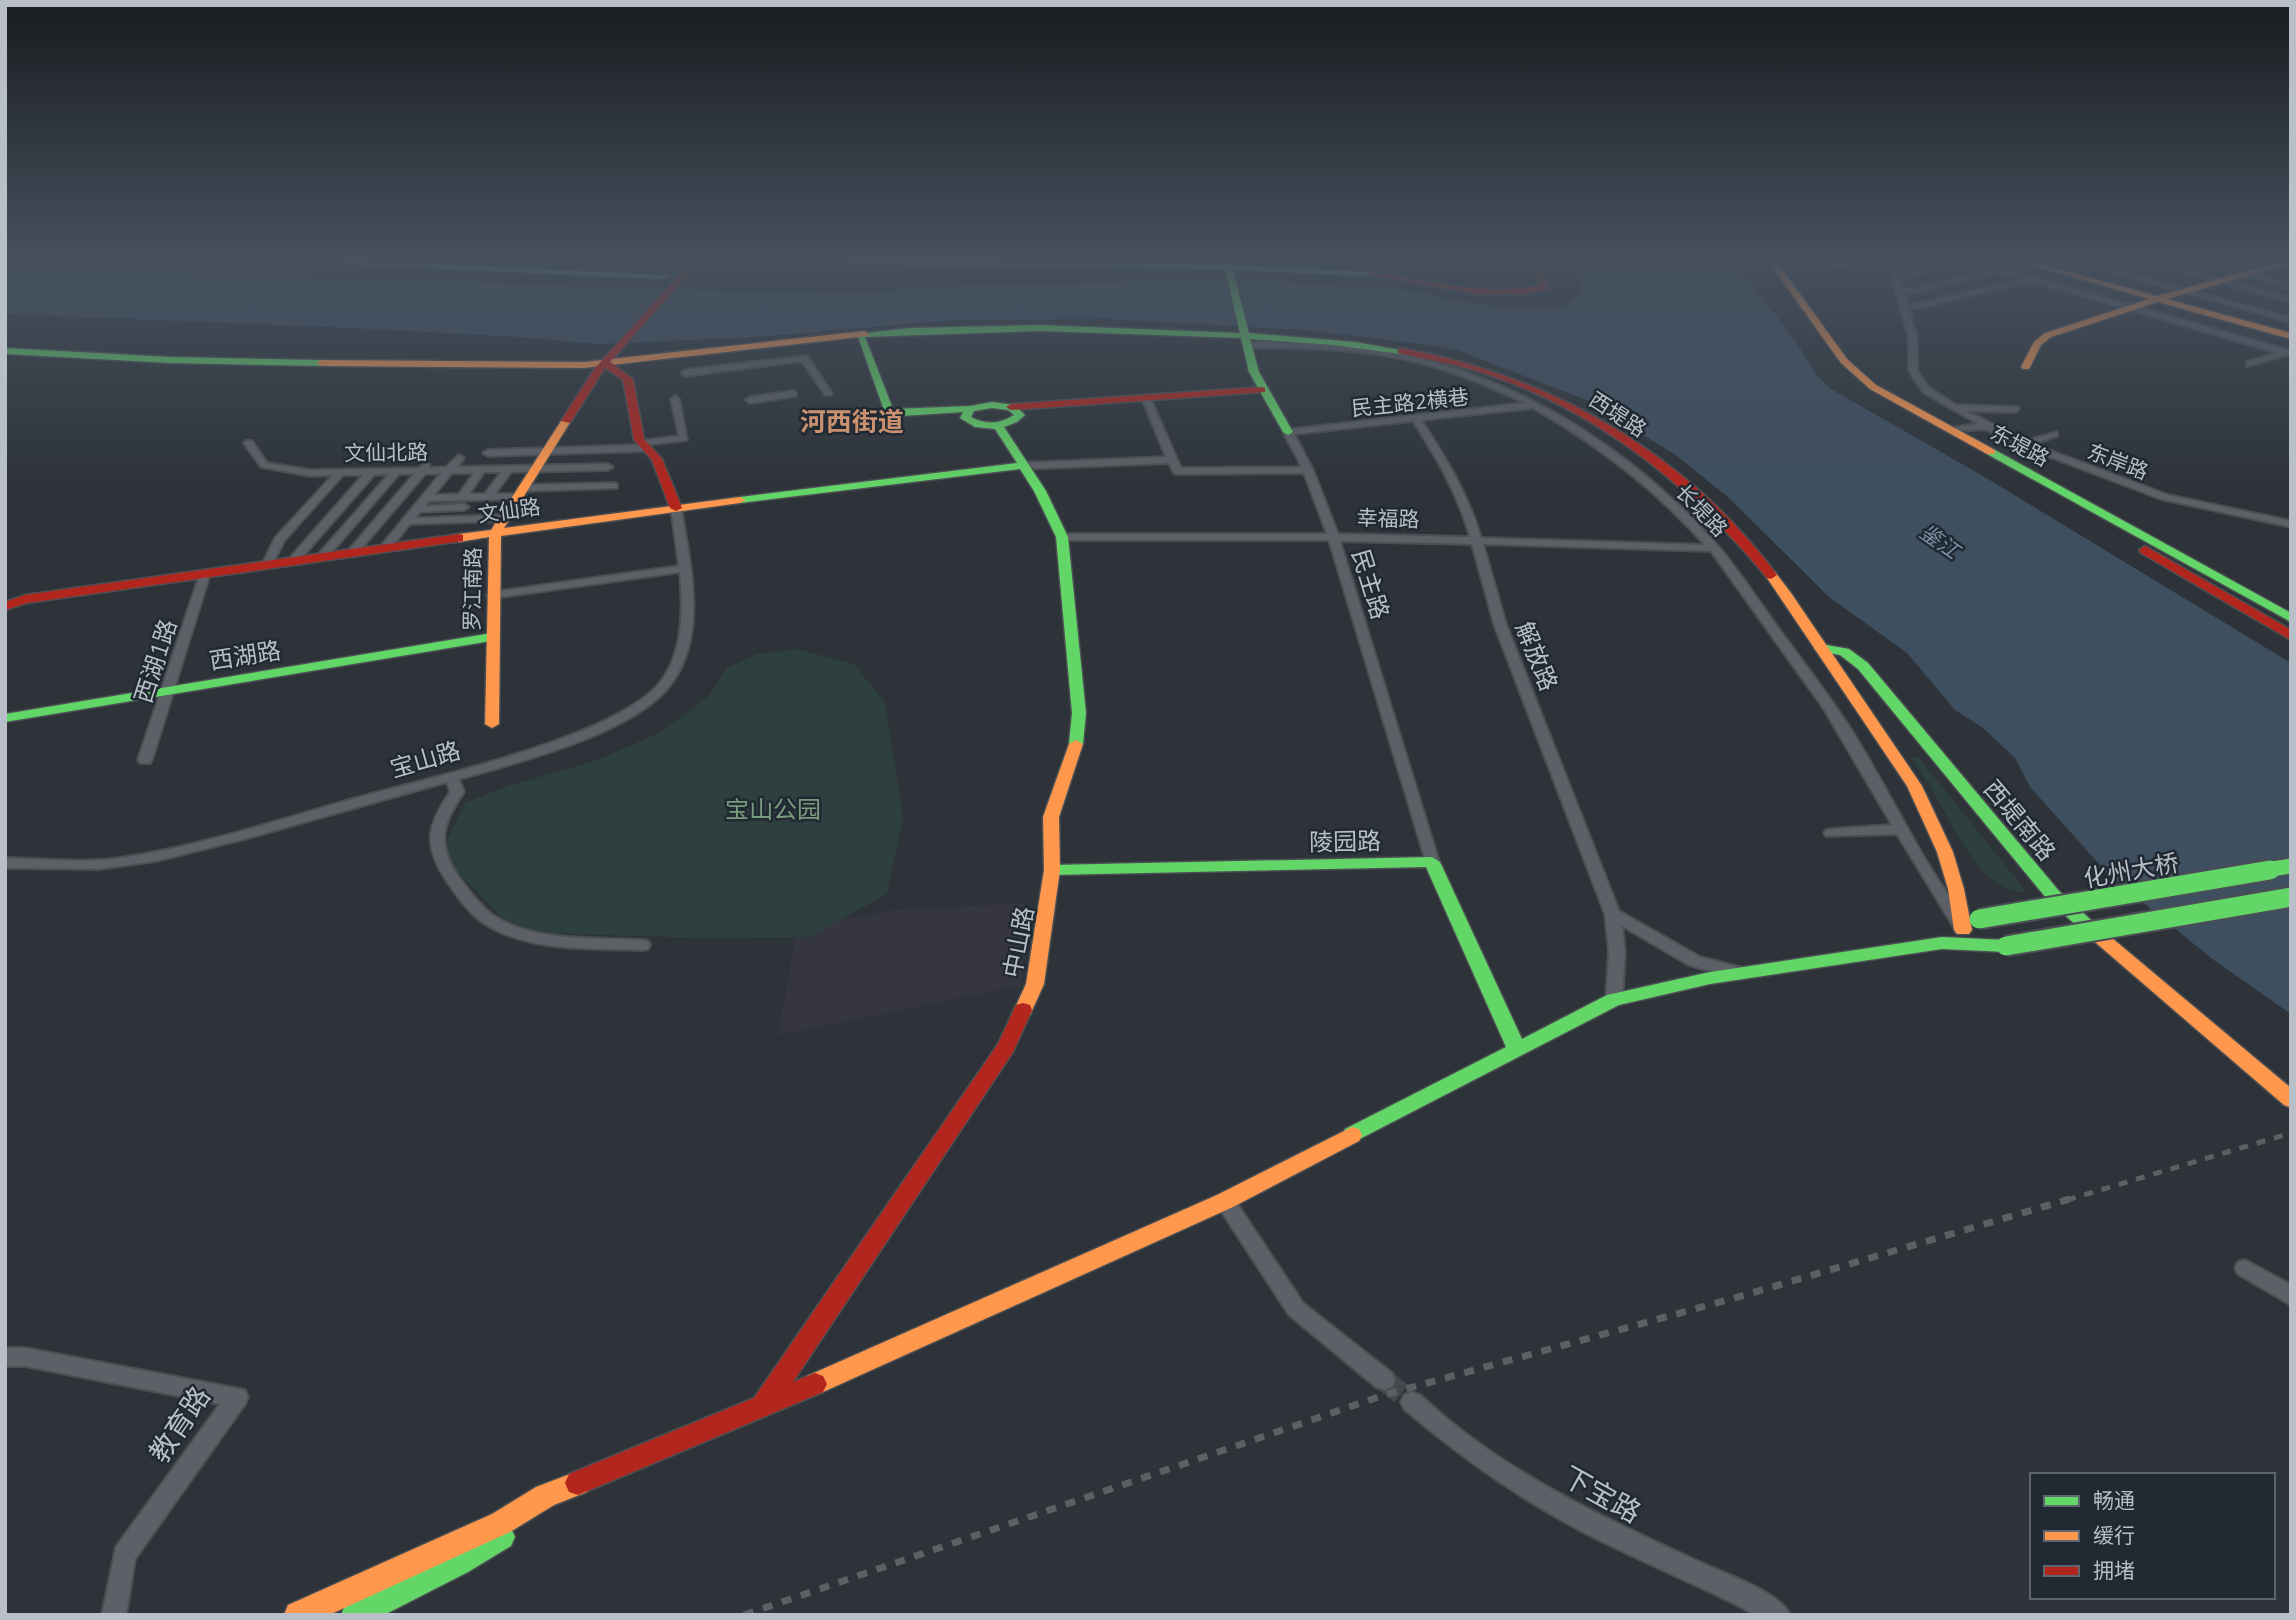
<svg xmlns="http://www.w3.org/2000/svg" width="2296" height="1620" viewBox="0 0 2296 1620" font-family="Mulish,'Noto Sans SC',sans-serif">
<rect width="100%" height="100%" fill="#2d3338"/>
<!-- medical -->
<path fill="#363641" d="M1025,903L1021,986L778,1035L797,929L895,910Z"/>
<!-- green -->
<g fill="#2d3f3f">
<path d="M797,649L854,664L885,702L903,818L887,894L810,937L701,938L538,933L503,919L457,871L442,850L465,803L508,786L600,759L661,732L708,697L727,668L757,654Z"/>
<path d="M1910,757H1918L2027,892C1983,896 1953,825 1934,793C1927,781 1918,769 1910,757Z"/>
</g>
<!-- water -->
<path fill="#3e4f60" d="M5,261L227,274L706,290L873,292L940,286L1245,280L1424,291L1427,294C1454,301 1553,319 1573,301C1577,298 1580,291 1582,287L1568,261H1734C1751,288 1773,310 1792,336C1806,356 1811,372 1831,389L1983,476L2291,663V1014L2211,958L2108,874L2030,787L2015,758L1983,728L1955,710L1907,653L1829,597L1729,498L1677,456L1589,401L1457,350L1437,346L1304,330L1110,319L954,320L758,337L599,344L519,337L354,328L5,314Z"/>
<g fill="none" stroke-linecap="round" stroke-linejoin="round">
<!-- street-tunnel -->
<path stroke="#42484e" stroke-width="22" stroke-dasharray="22 10" stroke-linecap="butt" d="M1384,1380L1412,1402"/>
<defs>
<g id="street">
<path d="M541,261H549L534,272H528V268Z"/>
<path d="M1378,261H1384L1391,275L1377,277V273L1384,272Z"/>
<path d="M1779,261L1885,265L1912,272L1954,261H1965L1900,279L1902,288L1913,289L1992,270L1966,261H1976L2291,351V356L2287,355L2247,366V362L2278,353L2031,281L1909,310L1917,338V371L1929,388L1956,405L2018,407L2019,409L2015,412L1967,411L2025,441L2057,432V436L2033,444L2168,495L2291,521V527L2161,499L2011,442L1986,429L1956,431V427L1978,424L1923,392L1909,371V338L1892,278L1904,274L1885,269L1782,264ZM2000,272L2022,279L1908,306L1904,292L1913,293Z"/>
<path d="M2072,261H2082L2291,318V322Z"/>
<path d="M2140,261H2150L2291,298V302Z"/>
<path d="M2188,261H2199L2291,284V288Z"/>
<path d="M2273,264L2291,267V271L2273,266Z"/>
<path d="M1244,343C1261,341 1280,343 1297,343C1343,345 1389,349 1433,362C1540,392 1636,456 1711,538C1737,567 1758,600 1781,632C1805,664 1830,697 1852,731C1877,771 1899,814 1922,854C1936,878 1953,901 1968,925L1965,929H1955L1897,834L1826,836L1824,833L1826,830L1831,829L1892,825L1824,709L1711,551L1483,544L1506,624L1619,911L1700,957L1747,969L1749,973L1747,977L1741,979L1689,965L1622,926L1625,952L1622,1000L1620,1004H1608L1606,1000L1609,952L1605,914L1494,624L1472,544L1340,541L1439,862L1432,867L1427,865L1329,540H1062L1057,537L1062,534H1327L1304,473L1177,474L1174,473L1169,463L1021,469L1016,466L1021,463L1166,457L1142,398L1146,395L1150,398L1181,468L1302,467L1283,432L1285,430L1525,403C1487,385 1449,369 1408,360C1356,348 1301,348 1247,347H1244ZM1533,408C1598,445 1655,489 1705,545L1481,538C1468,494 1446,458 1421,420ZM1413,421C1437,458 1458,494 1470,537L1338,534L1313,470L1294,434Z"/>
<path d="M804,356H807L832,393L831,395H825L802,361L685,376L681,373L685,370Z"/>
<path d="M793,391L796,392V396L750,403L746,400L750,397Z"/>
<path d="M675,396L679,399L687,440L646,445L651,448L646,451L488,456L483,453L488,450L640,445L637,443L639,441L679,436L671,399Z"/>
<path d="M246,441H252L267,463L311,470L419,468L426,463L429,464L430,468L446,467L459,455L464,458L457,467L608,464L613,467L608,470L511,472L495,494H522L523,496L518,499L429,501L425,506L464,504L469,507L464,510L420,512L415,518L504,515L509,518L504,521L410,524L389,550H381V546L441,473L425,474L356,555H348V551L414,474H399L325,560H317V556L389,474L374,475L296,564H288V560L363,475H343L284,541L272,565L267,568L262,565L275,538L333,475L311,476L261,467L244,443ZM484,472H501L485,494H469ZM452,473H474L459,494L434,495Z"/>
<path d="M614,483L617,484V488L523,491L518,488L523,485Z"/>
<path d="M676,505L681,508C688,551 699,597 690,641C687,655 680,672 671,684C635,733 517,763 459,779L464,792C443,822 436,843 458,876C469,890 479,905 494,916C536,943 594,937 642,940L648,941L650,945L648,949L642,950C590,948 530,952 485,924C468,913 457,896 446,880C423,844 427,826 450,792L447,782L248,838L156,861L99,869L5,868V858C46,859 87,864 127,857C204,845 278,820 353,799C424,779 621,737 662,680C684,649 683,608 680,572L493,598L487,595L493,592L679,566L671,508Z"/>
<path d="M205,571L210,574L152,760L150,763H140L138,760L200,574Z"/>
<path d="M1225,1193L1232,1196L1303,1303L1392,1373L1395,1380L1392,1387L1384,1390L1376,1387L1289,1315L1218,1206L1216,1201L1218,1196Z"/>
<path d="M2245,1260L2291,1285V1305L2238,1274L2235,1268L2238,1262Z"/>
<path d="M5,1348H25L245,1390L248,1397L245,1404L135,1559L126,1615H102L116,1547L220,1404L25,1366H5Z"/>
<path d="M1412,1392L1420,1395C1435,1408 1449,1421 1465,1433C1536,1487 1623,1527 1704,1564C1726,1574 1781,1593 1790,1615H1755L1737,1605C1692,1583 1646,1563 1601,1541C1530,1506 1464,1460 1404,1409L1401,1402L1404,1395Z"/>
</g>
<g id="fast">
<path d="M316,261H367L664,275L668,277L664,279L320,263Z"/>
<path d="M776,261H1000L1224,265L1223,261H1231L1232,265L1368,272L1371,276L1233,270L1249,333L1355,342L1406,351L1401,354L1332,345L1250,339L1259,372L1293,432L1288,435L1283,432L1249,372L1241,338L1040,331L865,337L893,409L970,406L992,402L1015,405L1025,415L1017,422L1004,427L1046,491L1068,537L1086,713L1083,744L1076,748L1069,744L1072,713L1056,537L1034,491L1020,469L740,503L734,500L740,497L1017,463L995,429L975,427L960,418L963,412L902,416L885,413L857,334L909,328L1040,325L1240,333L1225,269L780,263ZM992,408L1008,410L1014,415C1000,424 986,425 971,417L974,411Z"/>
<path d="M5,348L170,357L321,360L326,363L321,366L170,363L5,354Z"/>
<path d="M1987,450H1995L2291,613V622L1987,454Z"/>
<path d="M492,633L497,634V640L5,722V714Z"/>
<path d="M1821,644L1849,649L1868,663L2059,891L2100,928L2103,932L2100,936H2088L2047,899L1858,669L1840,655L1816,651L1814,648Z"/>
<path d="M1432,857L1440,862L1522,1039L1607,995L1710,972L1942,937L2006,940L2012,942L2015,946L2012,950L2006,952L1942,949L1710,984L1619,1005L1352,1143L1345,1141L1342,1135L1345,1129L1506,1047L1426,867L1052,875L1044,870L1052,865Z"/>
<path d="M502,1524L511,1528L515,1537L511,1546L468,1572L384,1615H341L345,1605L450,1554Z"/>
</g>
<g id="slow">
<path d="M1768,261H1776L1847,359L1876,385L1995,450V454H1987L1870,389L1841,363Z"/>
<path d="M2017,261H2029L2157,296L2283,261H2291V264L2167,299L2291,333V339L2158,302L2051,337L2041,345L2029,369H2023L2021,367L2034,342L2045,333L2149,299Z"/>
<path d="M865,331L869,334L868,336L584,368L321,366L316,363L321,360L584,362Z"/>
<path d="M566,418L571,421L504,528L740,497L746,500L740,503L501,536L499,724L492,728L485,724L489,537L459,542L453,538L459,534L491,530L561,421Z"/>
<path d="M1771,571L1775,572L1791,593L1922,786L1953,852L1964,889L1972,930L1969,934H1957L1954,930L1948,889L1937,852L1907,786L1765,575Z"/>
<path d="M1076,740L1083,744L1059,817L1060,870L1044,984L1030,1015H1016L1014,1010L1026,984L1044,870L1043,817L1069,744Z"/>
<path d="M2094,926L2100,928L2291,1088V1108L2284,1105L2088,936L2085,932L2088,928Z"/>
<path d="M1352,1127L1359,1129L1362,1135L1359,1141L1233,1207L823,1392L815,1395L807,1392L803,1384L807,1376L1217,1195Z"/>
<path d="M578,1471L587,1474L591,1483L587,1492L554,1505L510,1532L329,1615H284L288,1605L492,1514L536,1487Z"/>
</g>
<g id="jam">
<path d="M692,261H700L610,362L633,379L644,439L662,459L682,508L676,511L670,508L652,460L634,440L623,380L605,368L570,423L561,421L595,368Z"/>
<path d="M1529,261H1537L1549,289L1524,294H1479L1364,274L1368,272C1426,280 1483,297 1541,285Z"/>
<path d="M1401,348C1549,375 1686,453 1777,575L1771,579L1767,578C1693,488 1598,411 1486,374C1457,364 1427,360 1398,353V349Z"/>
<path d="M1262,387L1265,388V392L1011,410L1006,407L1011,404Z"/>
<path d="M459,534L463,535V541L27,603L5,610V602L25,595Z"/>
<path d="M2145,546L2291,630V640L2141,553L2139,550Z"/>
<path d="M1023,1003L1030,1005L1032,1010L1013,1052L793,1382L815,1373L823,1376L827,1384L823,1392L578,1495L569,1492L565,1483L569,1474L754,1398L998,1044L1016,1005Z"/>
</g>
</defs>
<!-- street casing -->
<use href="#street" stroke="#4b4f53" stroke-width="4"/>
<!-- fast casing -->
<use href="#fast" stroke="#4b4f53" stroke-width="3"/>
<!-- slow casing -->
<use href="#slow" stroke="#4b4f53" stroke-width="3"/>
<!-- jam casing -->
<use href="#jam" stroke="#4b4f53" stroke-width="3"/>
<!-- street -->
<use href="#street" fill="#5d6066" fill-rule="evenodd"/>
<!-- fast -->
<use href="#fast" fill="#63d668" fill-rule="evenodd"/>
<!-- slow -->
<use href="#slow" fill="#ff974d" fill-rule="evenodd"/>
<!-- jam -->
<use href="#jam" fill="#b3261e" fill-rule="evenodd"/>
<!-- rail-far1 -->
<path stroke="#5b6064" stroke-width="5" stroke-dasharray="9 9" stroke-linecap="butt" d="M2067,1200L2291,1133"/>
<!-- rail -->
<path stroke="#5b6064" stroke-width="7" stroke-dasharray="10 10" stroke-linecap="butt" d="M744,1615L1384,1395L1745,1295L2073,1198"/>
<defs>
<path id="fast-bridge-far1" d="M2259,871L2291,866"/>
<g id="fast-bridge">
<path d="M1979,919L2270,870"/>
<path d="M2006,946L2291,897"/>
</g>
</defs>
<!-- fast-bridge-far1 casing -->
<use href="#fast-bridge-far1" stroke="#4b4f55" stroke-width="18" stroke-linecap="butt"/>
<!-- fast-bridge casing -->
<use href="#fast-bridge" stroke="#4b4f55" stroke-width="23" stroke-linecap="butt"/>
<!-- fast-bridge-far1 -->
<use href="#fast-bridge-far1" stroke="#63d668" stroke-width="15"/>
<!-- fast-bridge -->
<use href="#fast-bridge" stroke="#63d668" stroke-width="19"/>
</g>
<!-- sky -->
<linearGradient id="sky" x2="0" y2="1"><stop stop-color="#191c1f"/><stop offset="0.53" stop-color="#46505e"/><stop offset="1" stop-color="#46505e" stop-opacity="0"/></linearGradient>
<rect width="2296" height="488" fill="url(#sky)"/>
<g text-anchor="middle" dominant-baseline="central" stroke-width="5" stroke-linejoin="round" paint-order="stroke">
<!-- far-street labels -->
<g font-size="21" fill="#b8bfc8" stroke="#212932">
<text transform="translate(1410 402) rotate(-6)">民主路2横巷</text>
<text transform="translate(1618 414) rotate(33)">西堤路</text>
<text transform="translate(2020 445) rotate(28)">东堤路</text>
<text transform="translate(386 452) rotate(-1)">文仙北路</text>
<text transform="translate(2118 461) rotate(21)">东岸路</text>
<text transform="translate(509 510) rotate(-8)">文仙路</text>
<text transform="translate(1702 510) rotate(46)">长堤路</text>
<text transform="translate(1388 518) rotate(2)">幸福路</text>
<text transform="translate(472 589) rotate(-89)">罗江南路</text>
</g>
<!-- far-water labels -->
<g font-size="21" font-style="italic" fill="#7c92a8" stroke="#212932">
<text transform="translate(1940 541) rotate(35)">鉴江</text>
</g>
<!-- street labels -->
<g font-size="24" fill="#b8bfc8" stroke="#212932">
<text transform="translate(1371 584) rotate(73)">民主路</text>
<text transform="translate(245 655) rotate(-9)">西湖路</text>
<text transform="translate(1537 656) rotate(68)">解放路</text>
<text transform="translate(155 661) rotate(-72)">西湖1路</text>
<text transform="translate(425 759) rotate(-16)">宝山路</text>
<text transform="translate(2020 820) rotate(50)">西堤南路</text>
<text transform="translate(1345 841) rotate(-1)">陵园路</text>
<text transform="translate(2131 870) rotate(-10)">化州大桥</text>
<text transform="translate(1018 942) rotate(-79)">中山路</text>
</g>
<!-- park labels -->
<g font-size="24" fill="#799b7e" stroke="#212932">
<text x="773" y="809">宝山公园</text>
</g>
<!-- far-district labels -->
<g font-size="26" font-weight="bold" fill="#ca9171" stroke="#212932">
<text x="852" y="421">河西街道</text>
</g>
<!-- near-street labels -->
<g font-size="28" fill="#b8bfc8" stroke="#212932">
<text transform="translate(179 1424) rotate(-56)">教育路</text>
<text transform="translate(1602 1494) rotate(29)">下宝路</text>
</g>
</g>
<!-- border -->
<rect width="2296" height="1620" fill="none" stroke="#b8bfc8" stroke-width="14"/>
<!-- legend -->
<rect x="2030" y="1473" width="245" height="126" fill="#212932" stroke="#5d656e" stroke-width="2"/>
<rect x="2044" y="1496" width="35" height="10" fill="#63d668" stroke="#5d656e" stroke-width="2"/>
<text x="2093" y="1508" font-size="21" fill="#b8bfc8">畅通</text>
<rect x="2044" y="1531" width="35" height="10" fill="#ff974d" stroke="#5d656e" stroke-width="2"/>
<text x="2093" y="1543" font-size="21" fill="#b8bfc8">缓行</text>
<rect x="2044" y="1566" width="35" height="10" fill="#b3261e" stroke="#5d656e" stroke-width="2"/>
<text x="2093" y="1578" font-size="21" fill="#b8bfc8">拥堵</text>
</svg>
